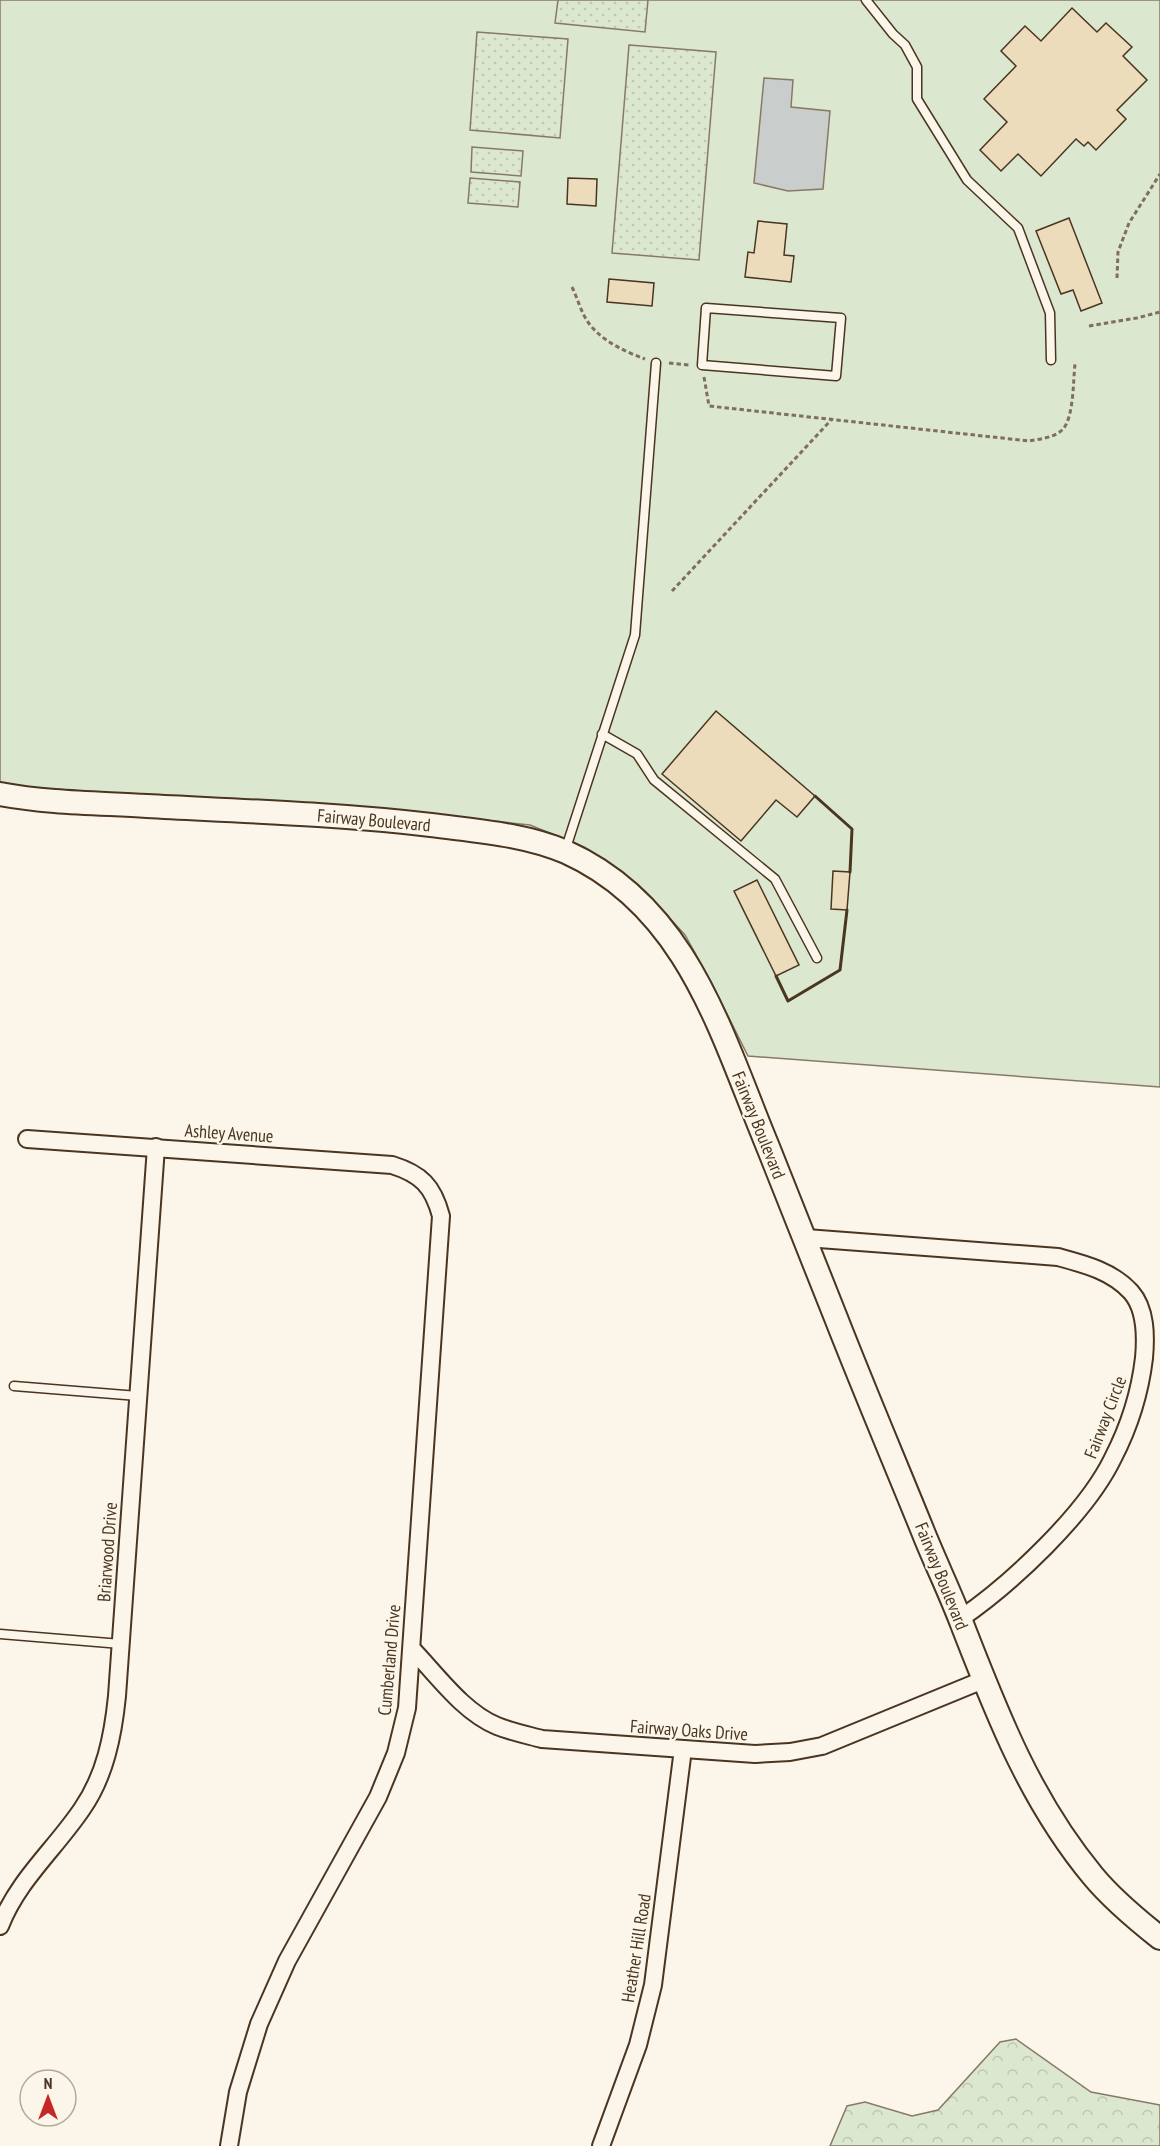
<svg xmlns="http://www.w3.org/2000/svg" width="1160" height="2146" viewBox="0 0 1160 2146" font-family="'PT Sans Narrow',sans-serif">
<defs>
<pattern id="forest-crowns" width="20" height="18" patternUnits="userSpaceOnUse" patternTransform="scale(1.5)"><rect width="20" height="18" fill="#dce7d0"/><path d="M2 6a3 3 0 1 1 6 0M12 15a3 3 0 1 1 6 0" fill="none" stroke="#bec7b2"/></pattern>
<pattern id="park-dots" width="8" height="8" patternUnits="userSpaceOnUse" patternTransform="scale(1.5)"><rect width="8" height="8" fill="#dce7d0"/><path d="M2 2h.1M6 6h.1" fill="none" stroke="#bec7b2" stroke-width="1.8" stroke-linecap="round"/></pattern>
</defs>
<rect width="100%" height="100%" fill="#fbf6e9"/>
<!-- green -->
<path fill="#dce7d0" stroke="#887966" stroke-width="1.5" d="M0,0H1160V1087L748,1056L708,976L685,935L645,891L584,847L530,825L455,817L46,790L0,783Z"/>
<!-- forest -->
<path fill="url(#forest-crowns)" stroke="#887966" stroke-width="1.5" d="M1016,2039L1091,2092L1160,2105V2146H830L847,2106L865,2102L912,2116L938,2110L1000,2042Z"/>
<!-- park -->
<g fill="url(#park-dots)" stroke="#887966" stroke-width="1.5">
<path d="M558,0H648L645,32L555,23Z"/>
<path d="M477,32L568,39L560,138L470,130Z"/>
<path d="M629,45L716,52L699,260L612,253Z"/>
<path d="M472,147L523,151L521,176L471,172Z"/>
<path d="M470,178L520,182L518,207L468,203Z"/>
</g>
<!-- water -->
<path fill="#c9cecd" stroke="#887966" stroke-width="1.5" d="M764,78L793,80L791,107L830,111L823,189L788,191L754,183Z"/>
<!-- building -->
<g fill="#ecdcbc" stroke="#4a3520" stroke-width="1.5">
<path d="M1072,8L1097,32L1106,23L1132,47L1123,56L1147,80L1117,110L1126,119L1096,150L1088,142L1084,146L1076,139L1041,176L1018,154L1001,171L980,150L1007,122L984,99L1016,66L1001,51L1025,26L1041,41Z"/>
<path d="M568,178L597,179L596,206L567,204Z"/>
<path d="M1069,218L1102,303L1081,311L1073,290L1061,294L1036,231Z"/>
<path d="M758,221L787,224L784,255L794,256L791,282L745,277L748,252L754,253Z"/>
<path d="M609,279L654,283L652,306L607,302Z"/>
<path d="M716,711L815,796L797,817L776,800L741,841L662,774Z"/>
<path d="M833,871L850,872L847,910L831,909Z"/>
<path d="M757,880L799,965L776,976L734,891Z"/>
</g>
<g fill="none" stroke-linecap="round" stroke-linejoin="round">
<defs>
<g id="lane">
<path d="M866,0L893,34L905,45L917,67V99L967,180L1018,228L1050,313L1051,360"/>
<path d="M706,308L841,318L836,376L702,365Z"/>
<path d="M602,734L637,754L654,780L775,879L817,958"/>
<path d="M565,851L635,635L656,363"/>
<path d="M14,1386L138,1396"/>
<path d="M0,1634L121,1644"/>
</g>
<g id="street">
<path d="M27,1139L392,1165C421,1174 433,1186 441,1216L407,1708L396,1753L378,1797L287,1961L259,2024L238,2092L229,2146"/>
<path d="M806,1238L1058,1257C1084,1264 1112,1271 1131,1292C1146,1309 1146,1336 1144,1358C1140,1392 1129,1427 1113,1458C1086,1514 1011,1584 960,1619"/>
<path d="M412,1649C437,1675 463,1712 497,1726C512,1732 527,1735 542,1739L755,1754L790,1752L822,1746L983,1680"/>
<path d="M0,1926C18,1880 55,1849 82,1809C105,1776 113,1736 117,1696L156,1147"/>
<path d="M601,2146L638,2045L653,1985L683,1749"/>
</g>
<path id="secondary" d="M0,794C48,803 98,803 147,806C241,811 337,814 431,825C476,831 524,834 566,852C688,907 721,1034 768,1147C791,1204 813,1261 836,1318C865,1392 896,1465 926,1539C938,1568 951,1595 962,1624C997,1714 1030,1800 1093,1876C1112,1899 1136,1919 1160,1938"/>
</defs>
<!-- lane casing -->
<use href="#lane" stroke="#4a3520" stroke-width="11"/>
<!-- street casing -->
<use href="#street" stroke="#4a3520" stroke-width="20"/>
<!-- secondary casing -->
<use href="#secondary" stroke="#4a3520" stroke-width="26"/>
<!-- path -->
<g stroke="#7f6f5c" stroke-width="3" stroke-dasharray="4.5 3" stroke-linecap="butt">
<path d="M1117,278L1118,252L1129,223L1160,174"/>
<path d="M572,287C577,297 580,309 586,319C598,339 623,351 645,359"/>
<path d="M1089,326L1137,318L1160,312"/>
<path d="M669,363L689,365"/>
<path d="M704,377L709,406L1029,441C1039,439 1054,438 1062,430C1074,419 1073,381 1075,364"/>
<path d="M672,591L832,419"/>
</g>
<!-- lane -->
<use href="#lane" stroke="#fbf6e9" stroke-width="8"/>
<!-- street -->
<use href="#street" stroke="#fbf6e9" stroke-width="16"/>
<!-- secondary -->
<use href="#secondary" stroke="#fbf6e9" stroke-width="22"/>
<!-- wall -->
<g stroke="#4a3520" stroke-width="3">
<path d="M815,796L852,829L850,872"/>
<path d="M776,976L788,1001L840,970L847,910"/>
</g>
</g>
<g text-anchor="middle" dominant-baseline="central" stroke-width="4.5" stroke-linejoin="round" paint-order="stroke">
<!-- street labels -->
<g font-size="18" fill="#4a3520" stroke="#fbf6e9">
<text transform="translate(374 820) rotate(5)">Fairway Boulevard</text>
<text transform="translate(759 1125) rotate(68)">Fairway Boulevard</text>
<text transform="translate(229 1133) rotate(4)">Ashley Avenue</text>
<text transform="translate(1105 1417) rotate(-69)">Fairway Circle</text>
<text transform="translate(107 1552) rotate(-86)">Briarwood Drive</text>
<text transform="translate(942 1576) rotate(68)">Fairway Boulevard</text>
<text transform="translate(389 1660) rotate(-85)">Cumberland Drive</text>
<text transform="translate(689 1730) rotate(4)">Fairway Oaks Drive</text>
<text transform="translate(636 1948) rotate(-81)">Heather Hill Road</text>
</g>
</g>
<!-- north arrow -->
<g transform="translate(48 2098)"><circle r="28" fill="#fbf6e9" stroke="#b4a999" stroke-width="1.5"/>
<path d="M0-4.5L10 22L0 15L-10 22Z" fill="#c62828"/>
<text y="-9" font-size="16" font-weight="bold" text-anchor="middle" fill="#4a3520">N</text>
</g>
</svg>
